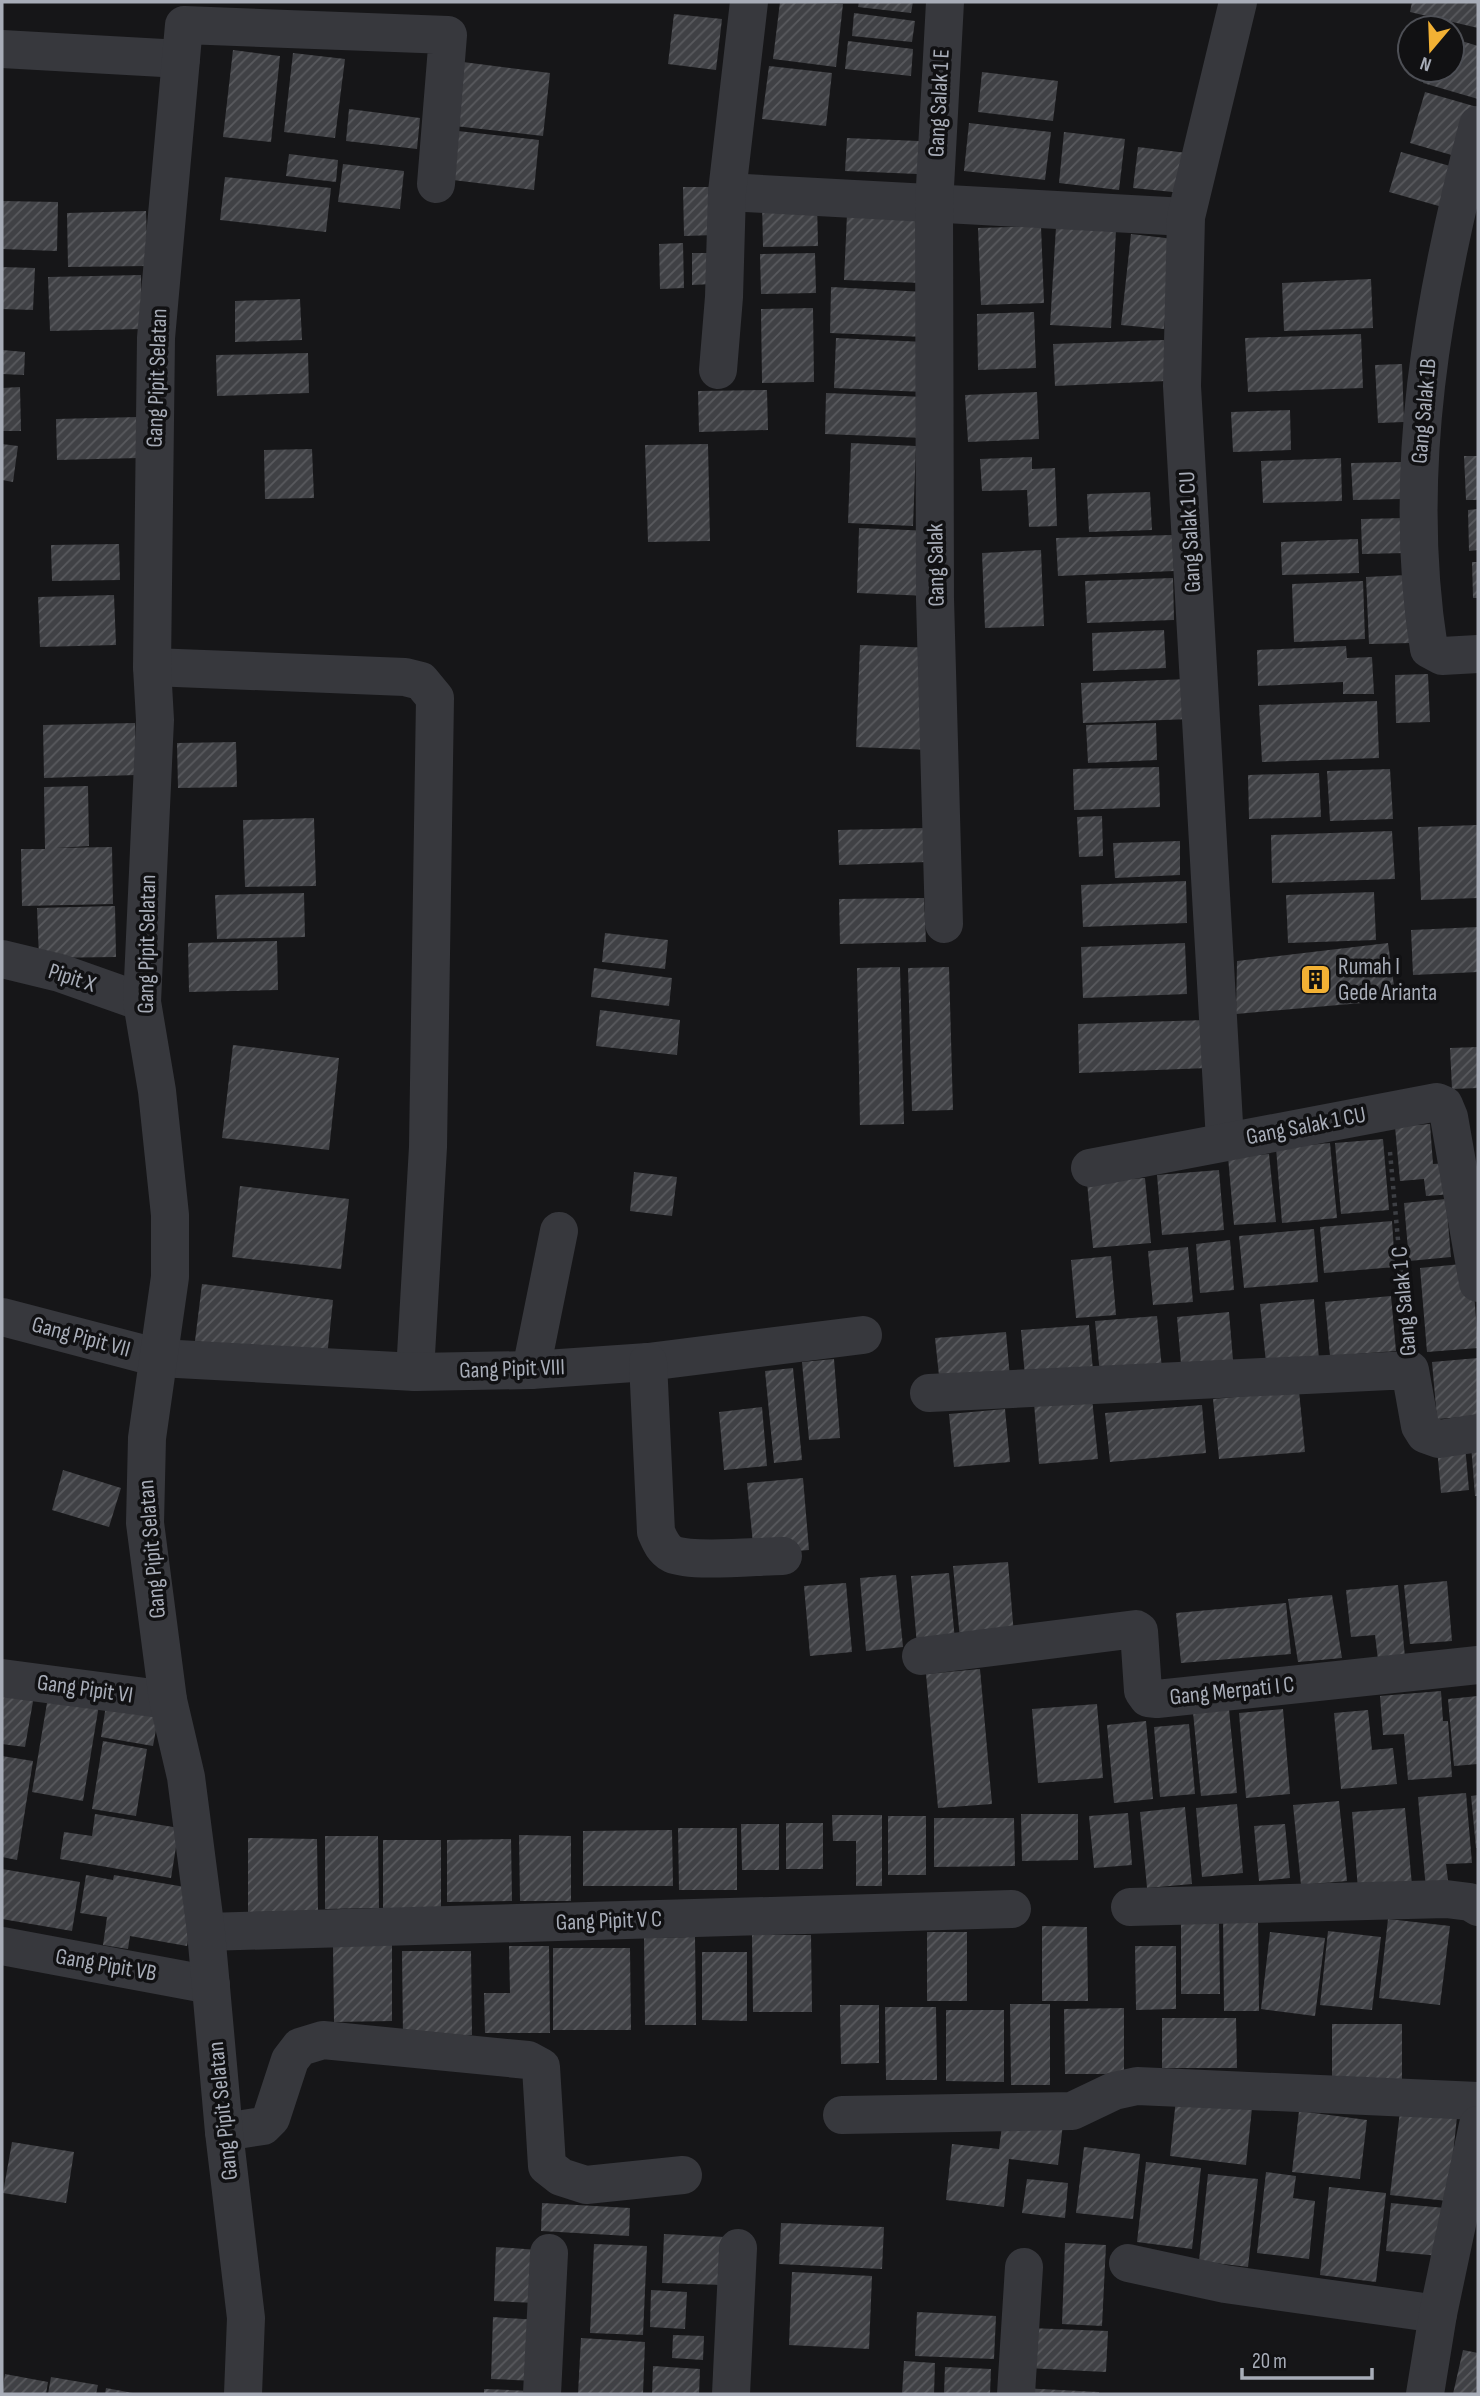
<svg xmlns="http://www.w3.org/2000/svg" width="1480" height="2396" viewBox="0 0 1480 2396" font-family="'Sofia Sans Condensed',sans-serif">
<defs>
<pattern id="building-hatch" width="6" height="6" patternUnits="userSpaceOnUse" patternTransform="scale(1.75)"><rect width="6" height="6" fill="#404145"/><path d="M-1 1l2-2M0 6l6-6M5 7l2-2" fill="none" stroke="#595a5e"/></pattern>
</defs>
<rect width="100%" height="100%" fill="#161618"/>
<!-- building -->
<g fill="url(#building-hatch)">
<path d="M780,2L843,4L836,67L773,59Z"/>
<path d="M859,2H913L911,13L858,7Z"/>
<path d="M1412,2H1478V28L1410,12Z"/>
<path d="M854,13L915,21L912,42L852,36Z"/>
<path d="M674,14L722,19L716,70L668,64Z"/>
<path d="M1452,38L1478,46V99L1423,83L1427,70H1452Z"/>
<path d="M848,41L913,49L911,76L845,69Z"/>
<path d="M233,50L280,56L271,142L223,137Z"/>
<path d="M293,53L345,59L335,138L284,132Z"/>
<path d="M463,62L550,73L543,136L455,126Z"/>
<path d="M769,66L832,73L826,126L762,119Z"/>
<path d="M982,72L1058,81L1053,121L978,112Z"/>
<path d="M1425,92L1477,107L1462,158L1410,143Z"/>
<path d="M349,109L420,118L417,149L346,141Z"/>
<path d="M969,123L1051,132L1045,180L964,171Z"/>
<path d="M458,131L539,140L534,190L453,180Z"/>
<path d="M1064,132L1125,139L1119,190L1059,183Z"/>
<path d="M847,138L919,141L918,174L845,171Z"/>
<path d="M1138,147L1187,153L1183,193L1133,188Z"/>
<path d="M1401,152L1457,168L1446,208L1389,192Z"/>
<path d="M289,154L338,160L336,182L286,176Z"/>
<path d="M343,164L404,171L400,209L338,202Z"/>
<path d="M225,177L331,188L326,232L220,220Z"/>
<path d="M683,187H714L716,235L684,236Z"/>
<path d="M2,201L58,202L57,251L2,249Z"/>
<path d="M817,201L818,246L763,247L762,202Z"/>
<path d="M146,211L148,266L68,267L67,213Z"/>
<path d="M847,214L924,218L922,283L844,280Z"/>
<path d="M1041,226L1044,303L981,305L978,228Z"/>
<path d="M1056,227L1116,230L1111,328L1050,325Z"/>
<path d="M1131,234L1174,239L1164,329L1121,325Z"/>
<path d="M683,243L684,288L660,289L659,244Z"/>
<path d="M692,253H711L712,284L692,285Z"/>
<path d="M815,253L816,293L761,294L760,254Z"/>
<path d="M2,267L35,268L33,310L2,309Z"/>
<path d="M141,275L142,329L50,331L48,277Z"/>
<path d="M1371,279L1373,328L1284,331L1282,283Z"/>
<path d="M831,287L926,292L924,337L830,333Z"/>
<path d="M300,299L302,340L235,342V301Z"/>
<path d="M813,308L814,382L762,383L761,309Z"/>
<path d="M1034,312L1036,368L978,370L977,314Z"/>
<path d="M1361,334L1363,388L1248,392L1245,338Z"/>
<path d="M836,338L926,342L924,392L834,388Z"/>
<path d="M1164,340L1166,381L1055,386L1053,344Z"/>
<path d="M2,350L25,352L24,375L2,374Z"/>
<path d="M308,353L309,393L217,396L216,355Z"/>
<path d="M1402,364L1404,422L1378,423L1375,365Z"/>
<path d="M20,387L21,431H2V388Z"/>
<path d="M767,390L768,430L699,432L698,391Z"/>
<path d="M1037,392L1039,439L968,442L965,395Z"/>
<path d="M826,393L926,397L924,438L825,434Z"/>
<path d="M1290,410L1291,450L1233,452L1231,412Z"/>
<path d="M138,417L139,458L57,460L56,419Z"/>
<path d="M851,443L916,446L913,526L848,523Z"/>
<path d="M2,444L18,446L13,482L2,480Z"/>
<path d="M708,444L710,541L648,542L645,445Z"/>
<path d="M312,449L314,498L265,499L264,450Z"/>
<path d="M1464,456H1478V500H1466Z"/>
<path d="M1032,457V469L1055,468L1057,526L1029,527L1027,490L982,491L980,459Z"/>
<path d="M1341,458L1342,501L1263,503L1261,461Z"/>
<path d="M1401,462L1402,499L1353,500L1351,463Z"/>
<path d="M1150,492L1152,530L1089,532L1087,494Z"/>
<path d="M1478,509V550L1469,551L1468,510Z"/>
<path d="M1405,518L1406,553L1362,554L1361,519Z"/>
<path d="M859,528L931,531L929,596L857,593Z"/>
<path d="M1172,535L1174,571L1058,576L1056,538Z"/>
<path d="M1358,539L1359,573L1282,575L1281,542Z"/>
<path d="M119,544L120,580L52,581L51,545Z"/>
<path d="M1041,550L1044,626L985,628L982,553Z"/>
<path d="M1472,562H1478V598H1473Z"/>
<path d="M1408,575L1411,643L1369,644L1366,577Z"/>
<path d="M1173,578L1174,620L1087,623L1085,581Z"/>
<path d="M1363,581L1365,639L1294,642L1292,584Z"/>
<path d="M114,595L116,645L40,647L38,597Z"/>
<path d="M1164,630L1166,668L1093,671L1092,633Z"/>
<path d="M860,645L934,648L932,750L856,747Z"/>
<path d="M1346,646L1347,658L1372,657L1374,694H1343V682L1258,686L1257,650Z"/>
<path d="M1428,674L1430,722L1396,723L1395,675Z"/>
<path d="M1190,679L1191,719L1083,723L1081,683Z"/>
<path d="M1377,701L1379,758L1262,762L1259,705Z"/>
<path d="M135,723L136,775L44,778L43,725Z"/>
<path d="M1156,723L1157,760L1088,763L1086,725Z"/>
<path d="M236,742L237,787L178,788L177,743Z"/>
<path d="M1159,767L1160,807L1074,810L1073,769Z"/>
<path d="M1390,769L1393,819L1330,821L1327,771Z"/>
<path d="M1319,773L1321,817L1249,819L1248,775Z"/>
<path d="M88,786L89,846L56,848L112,847L113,904L22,906L21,849H45L44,787Z"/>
<path d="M1102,816L1103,856L1079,857L1077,817Z"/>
<path d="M314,818L316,886L245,887L243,820Z"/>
<path d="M1478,825V898L1421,900L1418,827Z"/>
<path d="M926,828L927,862L839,865L838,830Z"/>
<path d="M1392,831L1395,879L1272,883L1271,835Z"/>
<path d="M1180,841V875L1115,878L1113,843Z"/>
<path d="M1186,881L1187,923L1083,927L1081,885Z"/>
<path d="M1374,892L1376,940L1288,943L1286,895Z"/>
<path d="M304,893L305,937L217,939L215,895Z"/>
<path d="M924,898L926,942L840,944L839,899Z"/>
<path d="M115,906L116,957L39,958L37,908Z"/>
<path d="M1478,927V972L1413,975L1411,930Z"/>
<path d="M605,933L668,940L665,969L602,962Z"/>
<path d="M277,941L278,990L189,992L188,943Z"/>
<path d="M1185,943L1187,994L1083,998L1081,947Z"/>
<path d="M1388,943L1396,1000L1236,1014L1237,961Z"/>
<path d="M900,967L904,1124L860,1125L857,968Z"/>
<path d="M949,967L953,1110L912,1111L908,968Z"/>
<path d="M594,968L672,978L669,1006L591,997Z"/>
<path d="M600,1010L680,1020L677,1055L596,1046Z"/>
<path d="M1206,1020L1208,1068L1079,1073L1078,1024Z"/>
<path d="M233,1045L339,1058L329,1150L222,1138Z"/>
<path d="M1478,1047V1088L1452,1089L1450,1048Z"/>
<path d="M1430,1124L1433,1164L1450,1163L1453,1194L1426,1196L1424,1179L1400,1181L1395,1127Z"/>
<path d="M1383,1139L1389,1210L1341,1214L1335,1143Z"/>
<path d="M1330,1143L1337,1218L1282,1223L1276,1148Z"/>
<path d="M1269,1154L1276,1222L1234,1225L1228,1157Z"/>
<path d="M1219,1170L1224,1230L1162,1235L1157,1175Z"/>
<path d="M634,1172L677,1177L672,1216L630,1211Z"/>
<path d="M1145,1178L1151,1243L1093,1248L1087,1182Z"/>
<path d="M240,1186L349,1199L341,1269L232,1257Z"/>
<path d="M1446,1199L1451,1257L1409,1261L1404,1203Z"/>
<path d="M1392,1221L1395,1267L1324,1273L1320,1227Z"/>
<path d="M1314,1229L1318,1282L1244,1288L1239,1236Z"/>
<path d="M1230,1240L1234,1290L1200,1293L1196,1244Z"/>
<path d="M1188,1247L1193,1302L1153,1305L1148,1251Z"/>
<path d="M1111,1256L1116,1315L1076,1318L1071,1260Z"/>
<path d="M1472,1263L1478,1348L1427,1352L1420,1268Z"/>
<path d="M202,1284L333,1300L327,1357L195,1341Z"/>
<path d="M1391,1296L1396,1351L1330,1356L1325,1302Z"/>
<path d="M1314,1299L1319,1359L1266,1363L1260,1304Z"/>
<path d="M1229,1312L1233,1360L1181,1364L1177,1317Z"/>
<path d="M1157,1316L1162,1369L1100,1375L1095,1321Z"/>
<path d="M1089,1325L1093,1371L1025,1377L1021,1330Z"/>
<path d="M1006,1332L1010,1378L940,1385L935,1338Z"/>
<path d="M1478,1358V1416L1437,1419L1432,1362Z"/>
<path d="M834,1359L840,1438L809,1440L802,1362Z"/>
<path d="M793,1368L802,1460L774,1463L765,1371Z"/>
<path d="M1299,1391L1305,1452L1219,1459L1213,1399Z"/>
<path d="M1092,1398L1098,1459L1039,1464L1034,1403Z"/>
<path d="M1202,1405L1206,1453L1110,1462L1105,1413Z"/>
<path d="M762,1407L767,1466L724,1470L719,1412Z"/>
<path d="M1005,1409L1010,1462L954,1467L949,1414Z"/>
<path d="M1478,1444V1496H1475L1471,1445Z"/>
<path d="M1465,1445L1469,1490L1441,1493L1437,1448Z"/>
<path d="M63,1470L121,1488L109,1527L52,1510Z"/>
<path d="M803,1478L809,1550L754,1554L747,1483Z"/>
<path d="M1008,1562L1014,1635L960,1639L953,1566Z"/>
<path d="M949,1573L955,1641L917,1645L911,1576Z"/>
<path d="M896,1575L903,1647L866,1651L860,1578Z"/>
<path d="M1447,1581L1452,1641L1410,1644L1404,1585Z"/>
<path d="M846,1583L852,1652L810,1656L804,1586Z"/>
<path d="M1398,1585L1405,1657L1378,1660L1375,1635L1351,1637L1346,1590Z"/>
<path d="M1332,1595L1342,1658L1298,1662L1288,1599Z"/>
<path d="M1286,1603L1291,1654L1181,1663L1176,1613Z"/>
<path d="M980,1669L992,1804L938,1808L926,1674Z"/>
<path d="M2,1684L35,1690L25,1747L2,1744Z"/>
<path d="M49,1691L100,1699L83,1801L32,1792Z"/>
<path d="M1441,1691L1443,1721H1448L1452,1777L1408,1780L1404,1734L1383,1735L1380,1696Z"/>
<path d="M1478,1696V1764L1454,1766L1448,1699Z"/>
<path d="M107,1699L160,1708L153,1746L101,1737Z"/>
<path d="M1097,1704L1103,1778L1038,1783L1032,1709Z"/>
<path d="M1229,1709L1237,1793L1201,1796L1193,1712Z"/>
<path d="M1283,1709L1290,1794L1246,1798L1239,1713Z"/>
<path d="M1368,1710L1372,1750L1393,1748L1397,1784L1341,1789L1334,1713Z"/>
<path d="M1146,1721L1153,1799L1114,1803L1107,1725Z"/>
<path d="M1189,1724L1195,1794L1160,1797L1154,1727Z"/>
<path d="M103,1741L147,1749L136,1816L92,1809Z"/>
<path d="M2,1756L33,1761L17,1860L2,1857Z"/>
<path d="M1466,1793L1472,1863L1446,1864L1449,1888L1426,1890L1418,1797Z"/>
<path d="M1478,1795V1848H1476L1471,1796Z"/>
<path d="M1339,1801L1347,1881L1301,1885L1293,1805Z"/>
<path d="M1237,1804L1243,1873L1202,1877L1196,1808Z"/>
<path d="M1185,1807L1192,1884L1147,1888L1140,1812Z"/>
<path d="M1405,1808L1412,1885L1358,1890L1352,1812Z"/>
<path d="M1128,1813L1132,1865L1094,1868L1089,1816Z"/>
<path d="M95,1814L179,1828L171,1878L60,1859L64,1832L92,1836Z"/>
<path d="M1021,1814H1078V1860L1022,1861Z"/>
<path d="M832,1815H882V1886H856V1841H833Z"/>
<rect x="888" y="1816" width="38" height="59"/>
<path d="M934,1818H1014L1015,1866L934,1867Z"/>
<rect x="786" y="1823" width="37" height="46"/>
<path d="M741,1824H779V1870H742Z"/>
<path d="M1285,1824L1290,1878L1259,1881L1254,1826Z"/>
<path d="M678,1828H737V1890H679Z"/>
<path d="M672,1830L673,1886H583V1831Z"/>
<path d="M519,1835L571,1836V1901H520Z"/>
<path d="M325,1836H378L379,1908L325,1909Z"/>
<path d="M248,1838L317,1839L318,1911L248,1912Z"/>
<path d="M511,1839L512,1901L447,1902V1840Z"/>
<path d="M383,1840H441V1910L383,1911Z"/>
<path d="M2,1869L80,1882L72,1931L2,1919Z"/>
<path d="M86,1875L113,1880L114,1875L197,1889L187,1946L130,1936L128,1949L103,1945L107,1917L80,1913Z"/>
<path d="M1223,1917H1258L1259,2011H1224Z"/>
<path d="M1388,1919L1450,1926L1440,2005L1379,1998Z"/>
<path d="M1219,1922L1220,1994H1181V1923Z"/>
<path d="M1042,1926L1087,1927L1088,2001H1042Z"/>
<path d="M1328,1931L1381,1937L1372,2010L1320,2005Z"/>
<rect x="927" y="1932" width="40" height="69"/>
<path d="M1270,1932L1325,1938L1315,2016L1261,2009Z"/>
<path d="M752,1935H811L812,2012H753Z"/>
<path d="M695,1937L696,2025H645L644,1938Z"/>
<path d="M333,1945H392V2021L334,2022Z"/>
<path d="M509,1946H549L550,2033H485L484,1993H510Z"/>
<path d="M1135,1946H1176V2009L1136,2010Z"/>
<path d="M553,1948H630L631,2030H553Z"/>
<path d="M402,1951H471L472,2035L403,2036Z"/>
<path d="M702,1952H747V2021L702,2020Z"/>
<path d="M1010,2004H1050V2085H1011Z"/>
<path d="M840,2005H879V2063L841,2064Z"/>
<path d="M885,2007H936L937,2080H886Z"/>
<path d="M1124,2008V2074H1065L1064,2009Z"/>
<path d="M946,2010H1004V2082L946,2081Z"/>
<path d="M1162,2018H1236L1237,2068H1162Z"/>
<rect x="1332" y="2024" width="70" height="60"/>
<path d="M1176,2099L1252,2108L1246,2165L1170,2156Z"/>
<path d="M1299,2111L1367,2120L1360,2179L1292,2172Z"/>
<path d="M1400,2111L1457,2117L1448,2201L1390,2195Z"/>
<path d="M1003,2118L1063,2124L1058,2165L1009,2159L1004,2207L946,2200L952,2144L999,2149Z"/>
<path d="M12,2142L74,2152L66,2203L3,2193Z"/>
<path d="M1084,2147L1140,2154L1133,2219L1076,2213Z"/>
<path d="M1146,2162L1201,2168L1192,2249L1137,2242Z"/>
<path d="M1266,2172L1296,2176L1293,2198L1315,2201L1309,2259L1257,2253Z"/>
<path d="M1208,2174L1258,2179L1248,2267L1199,2261Z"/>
<path d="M1027,2179L1068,2183L1065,2218L1022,2213Z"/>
<path d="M1329,2187L1386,2193L1376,2282L1320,2275Z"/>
<path d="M542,2203L630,2208L629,2236L541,2231Z"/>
<path d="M1391,2203L1445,2208L1440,2256L1386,2251Z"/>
<path d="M781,2223L884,2227L882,2269L779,2264Z"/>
<path d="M664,2234L725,2237L723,2285L662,2283Z"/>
<path d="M1065,2243L1106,2245L1102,2326L1062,2324Z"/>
<path d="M594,2244L647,2246L643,2335L590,2333Z"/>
<path d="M496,2247L538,2250L536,2303L494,2301Z"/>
<path d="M792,2272L872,2276L869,2349L789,2345Z"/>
<path d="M651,2290L687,2292L685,2329L650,2327Z"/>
<path d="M917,2312L996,2316L994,2359L915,2356Z"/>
<path d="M493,2317L538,2320L535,2381L491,2379Z"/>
<path d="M1029,2328L1108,2331L1106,2372L1027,2368Z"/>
<path d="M673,2335L704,2336L703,2360L672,2358Z"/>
<path d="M581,2338L645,2342L643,2394H578Z"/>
<path d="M1463,2350L1478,2353V2394H1453Z"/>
<path d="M904,2361L935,2363L934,2394H902Z"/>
<path d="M653,2366L700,2369L699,2394H652Z"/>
<path d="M945,2367L991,2369L990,2394H944Z"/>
<path d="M5,2374L48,2382L46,2394H2Z"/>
<path d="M51,2377L98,2385L96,2394H48Z"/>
<path d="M106,2388L133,2393V2394H105Z"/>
<path d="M1021,2388L1099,2392V2394H1020Z"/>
<path d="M484,2389L531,2391V2394H484Z"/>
</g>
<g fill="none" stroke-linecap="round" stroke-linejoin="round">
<!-- path -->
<path stroke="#3d3f44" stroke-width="4.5" stroke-dasharray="3.5 5" stroke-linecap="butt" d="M1390,1152L1406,1328"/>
<!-- minor -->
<g stroke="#37383d" stroke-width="38">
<path d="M2,49L181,59"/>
<path d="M1478,125C1433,296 1401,472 1429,649L1442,656L1478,654"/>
<path d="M727,192L1186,217"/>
<path d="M718,370L724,297L727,192L749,2"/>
<path d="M152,667L405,677L421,681L435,698L428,1147L415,1372"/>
<path d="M944,924L935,599L934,205L945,2"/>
<path d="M2,959L60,973L142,1002"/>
<path d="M1225,1141L1182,386L1186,217L1238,2"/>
<path d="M1090,1168L1437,1102L1444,1105L1449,1117L1478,1283"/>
<path d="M2,1317L159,1358L415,1372L531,1370L648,1362L863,1335"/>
<path d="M648,1362L656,1532C660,1541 663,1549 672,1554C693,1563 758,1556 783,1556"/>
<path d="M531,1370L559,1231"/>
<path d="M929,1393L1410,1370L1420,1426L1425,1434L1439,1439L1478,1433"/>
<path d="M921,1656L1136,1629L1139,1631L1143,1691L1148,1698L1157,1699L1478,1665"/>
<path d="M2,1678L168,1700"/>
<path d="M1130,1907L1446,1899L1470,1902L1478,1907"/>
<path d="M206,1932L1012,1909"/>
<path d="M2,1946L211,1985"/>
<path d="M842,2115L1072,2111L1114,2091L1137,2086L1478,2101"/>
<path d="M224,2132L263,2126L271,2118L290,2060L300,2047L323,2040L528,2060L541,2067L547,2166L561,2177L586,2185L683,2175"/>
<path d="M1128,2263L1225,2284L1438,2314"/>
<path d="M243,2394L246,2318L224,2132L206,1932L186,1777L168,1700L145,1523L147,1438L170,1277V1215L157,1091L142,1002L155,720L152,667L156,338L184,25L448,35L436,184"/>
<path d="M542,2394L549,2253"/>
<path d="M731,2394L738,2248"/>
<path d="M1016,2394L1024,2267"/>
<path d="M1425,2394L1438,2314L1478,2125"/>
</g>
</g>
<!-- icons -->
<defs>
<symbol id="building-square" viewBox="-11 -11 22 22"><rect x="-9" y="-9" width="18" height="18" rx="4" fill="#f2b134" stroke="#111113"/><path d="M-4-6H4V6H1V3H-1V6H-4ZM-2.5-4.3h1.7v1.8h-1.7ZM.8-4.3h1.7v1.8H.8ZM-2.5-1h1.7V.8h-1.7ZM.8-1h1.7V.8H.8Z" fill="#111"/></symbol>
</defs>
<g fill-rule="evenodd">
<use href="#building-square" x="1298" y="962" width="35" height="35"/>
</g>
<g text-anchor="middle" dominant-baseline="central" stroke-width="7" stroke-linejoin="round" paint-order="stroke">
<!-- street labels -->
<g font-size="23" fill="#a8adb8" stroke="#111113">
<text transform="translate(939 103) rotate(-87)">Gang Salak 1 E</text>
<text transform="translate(157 378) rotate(-88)">Gang Pipit Selatan</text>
<text transform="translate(1424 411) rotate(-85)">Gang Salak 1B</text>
<text transform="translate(1190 532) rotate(-93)">Gang Salak 1 CU</text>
<text transform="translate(936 565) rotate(-91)">Gang Salak</text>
<text transform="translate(147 944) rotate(-89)">Gang Pipit Selatan</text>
<text transform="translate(72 978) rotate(18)">Pipit X</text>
<text transform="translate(1306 1126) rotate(-11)">Gang Salak 1 CU</text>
<text transform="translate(1404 1301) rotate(-95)">Gang Salak 1 C</text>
<text transform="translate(81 1337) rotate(15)">Gang Pipit VII</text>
<text transform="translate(512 1369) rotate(-2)">Gang Pipit VIII</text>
<text transform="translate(152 1549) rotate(-95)">Gang Pipit Selatan</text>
<text transform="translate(85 1689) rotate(8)">Gang Pipit VI</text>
<text transform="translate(1232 1691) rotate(-6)">Gang Merpati I C</text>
<text transform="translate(609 1921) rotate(-2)">Gang Pipit V C</text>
<text transform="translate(106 1965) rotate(10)">Gang Pipit VB</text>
<text transform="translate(223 2111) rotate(-96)">Gang Pipit Selatan</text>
</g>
<!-- poi labels -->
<g font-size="23" fill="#a8adb8" stroke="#111113" text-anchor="start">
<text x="1338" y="967">Rumah I<tspan x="1338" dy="26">Gede Arianta</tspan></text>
</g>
</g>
<!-- border -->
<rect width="1480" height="2396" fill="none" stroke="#a8adb8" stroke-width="7"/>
<!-- north arrow -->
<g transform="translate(1431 49) rotate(199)"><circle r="33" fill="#111113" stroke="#4d4f55" stroke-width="2"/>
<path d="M0-5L12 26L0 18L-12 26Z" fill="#f2b134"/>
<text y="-10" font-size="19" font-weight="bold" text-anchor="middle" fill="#a8adb8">N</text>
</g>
<!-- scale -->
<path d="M1242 2368v10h130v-10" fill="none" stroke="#a8adb8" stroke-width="3.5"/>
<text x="1252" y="2368" font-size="21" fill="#a8adb8" stroke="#111113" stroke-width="5" paint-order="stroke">20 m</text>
</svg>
